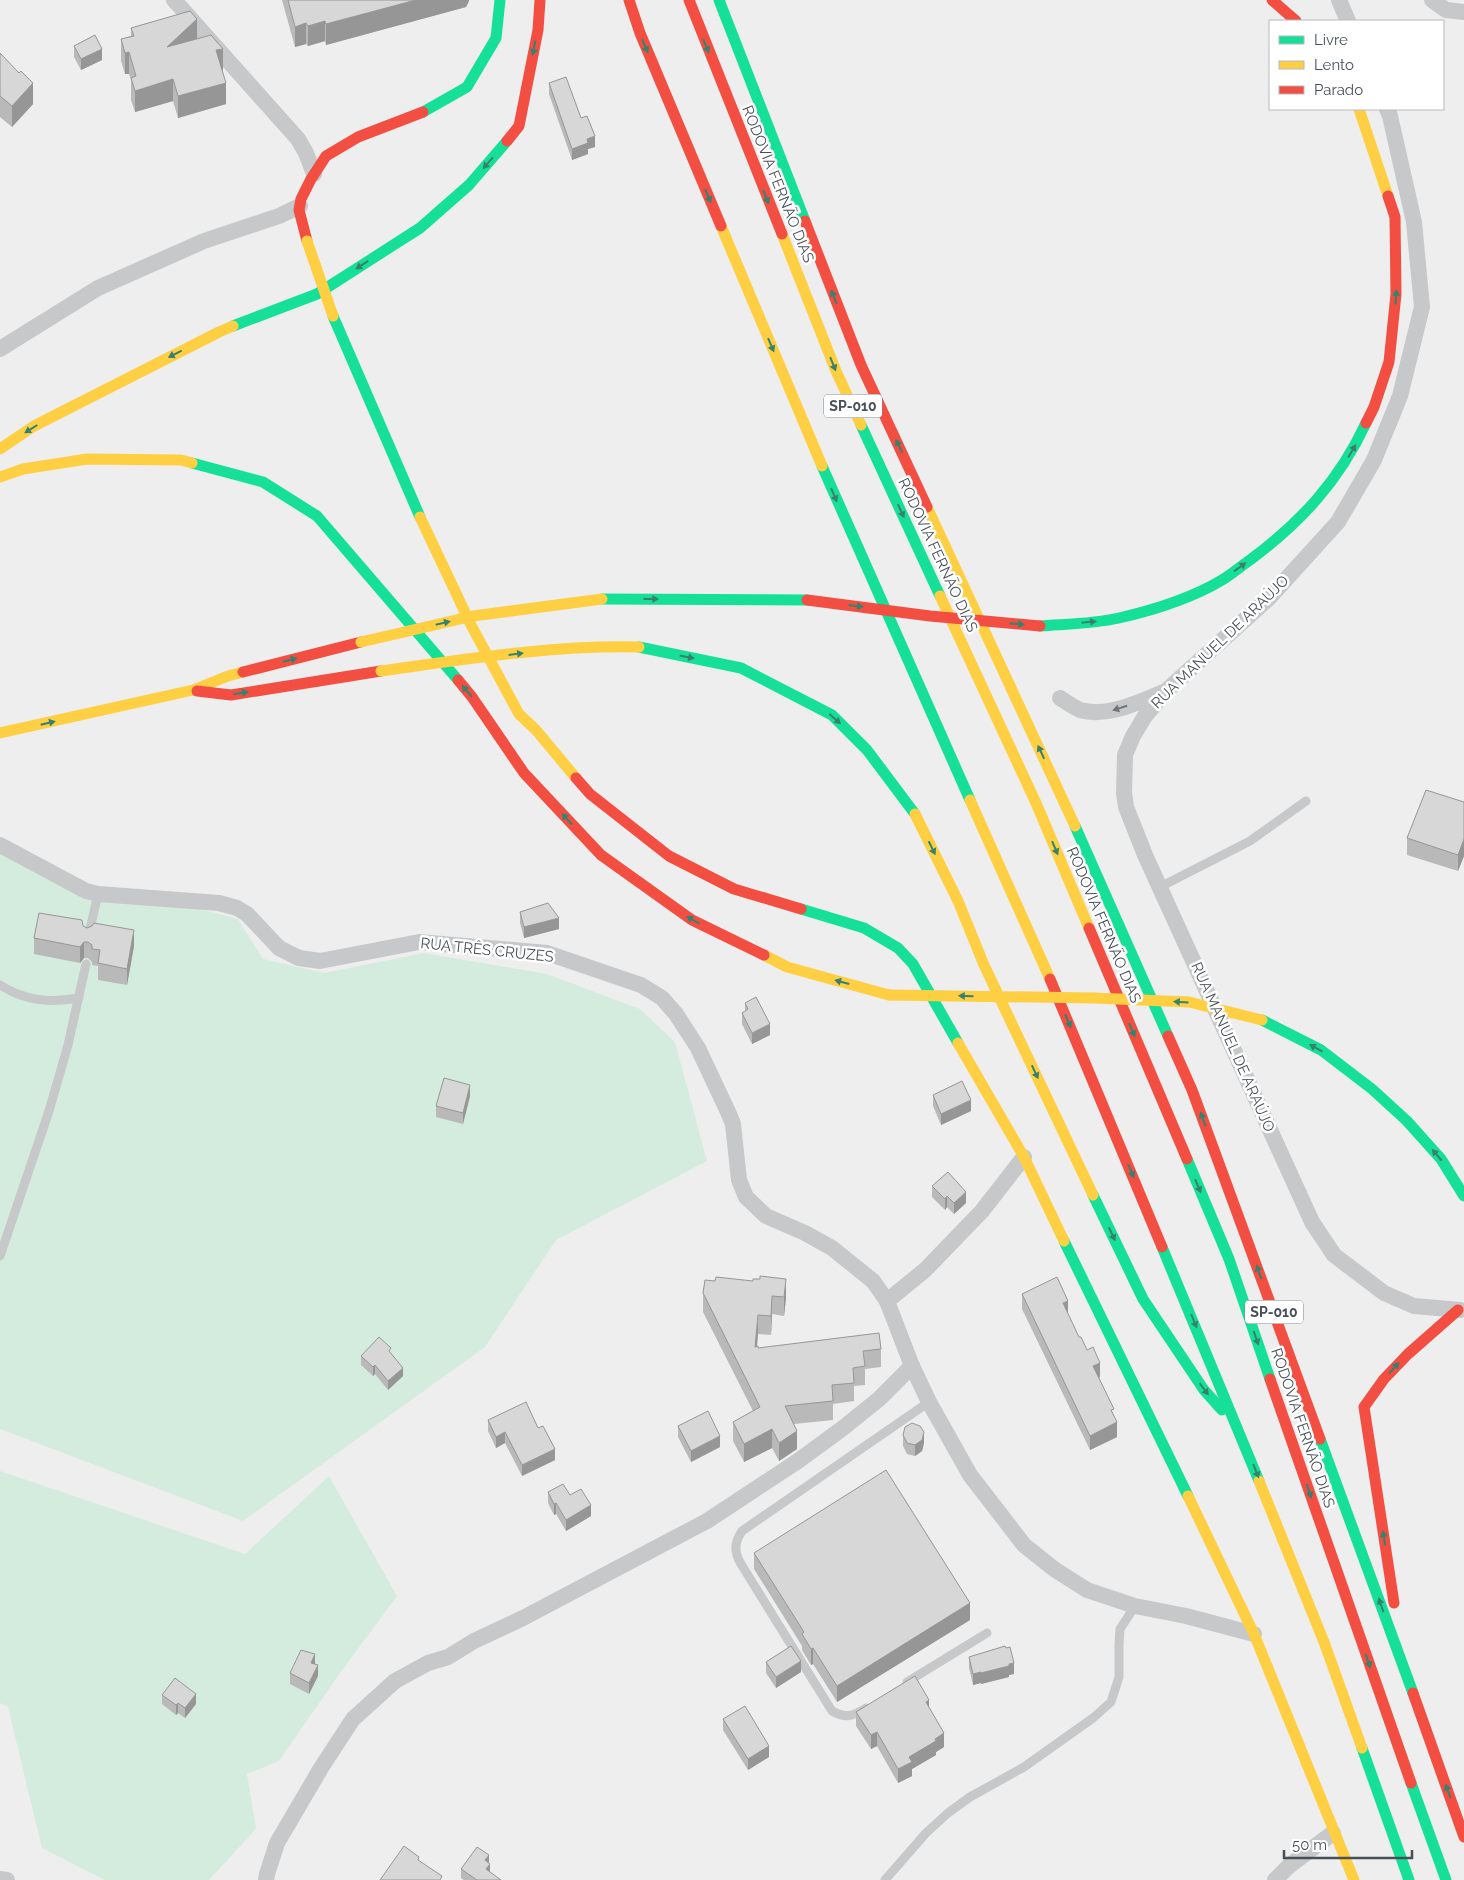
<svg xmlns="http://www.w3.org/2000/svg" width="1464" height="1880" viewBox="0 0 1464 1880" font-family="Raleway,sans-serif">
<rect width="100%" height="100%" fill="#eee"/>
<!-- green -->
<g fill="#d4ecde">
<path d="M0,852L84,896L197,908L238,919L263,959L324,973L424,953L547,974L640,1009L675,1042L707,1161L556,1240L485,1347L243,1521L0,1429Z"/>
<path d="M0,1471L245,1554L329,1476L397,1596L340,1673L279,1761L247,1774L256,1829L209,1880H105L42,1848L8,1707L0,1703Z"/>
</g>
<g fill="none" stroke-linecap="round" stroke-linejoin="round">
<!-- lane -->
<g stroke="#c6c8c9" stroke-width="9">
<path d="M1160,887L1250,841L1306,801"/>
<path d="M88,938L98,894"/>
<path d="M0,985C25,1001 50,1003 79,998"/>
<path d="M0,1256L49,1111L68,1045L86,964"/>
<path d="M907,1682L987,1633"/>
<path d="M866,1708C853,1716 846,1719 832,1711L741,1564C734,1552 734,1543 742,1531L929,1402"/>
<path d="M885,1880L926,1833L948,1813L970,1797L1024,1767L1093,1718L1111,1702L1119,1677V1645L1120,1629L1135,1606"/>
</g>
<!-- street -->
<g stroke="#c6c8c9" stroke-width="16">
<path d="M174,0L298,139L306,153L314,174"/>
<path d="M1339,0L1348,21"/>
<path d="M1432,0L1446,10L1464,12"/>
<path d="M1387,109L1390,116L1414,222L1422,307L1400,396L1374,460L1338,522L1270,597L1166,691L1145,716L1133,736L1125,755L1124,793L1126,807L1145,855L1312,1222L1334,1255L1384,1293L1414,1306L1460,1310"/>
<path d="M0,349L98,288L204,241L279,216L300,206"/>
<path d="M1060,698C1066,702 1073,707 1080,710C1108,718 1138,702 1164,692"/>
<path d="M0,845L86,891L98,894L219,903L237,908L247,914L279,948L299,958L320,961L419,942L547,953L641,985L662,998L676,1014L698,1048L729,1114L733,1124L739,1180L746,1197L766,1216L805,1233L832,1248L873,1281L887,1301L912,1366L929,1402L970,1475L1024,1545L1054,1569L1087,1590L1135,1606L1186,1616L1254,1634"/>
<path d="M887,1301L925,1270L982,1211L1024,1157"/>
<path d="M0,1879L7,1880"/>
<path d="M266,1880L267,1874L277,1843L321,1768L353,1719L395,1681L428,1663L448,1657L474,1641L523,1618L707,1521L798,1461L843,1428L879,1399L912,1366"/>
<path d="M1275,1880L1289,1866L1333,1833"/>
</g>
<!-- fast -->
<g stroke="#16e098" stroke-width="11">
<path d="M719,0L805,221"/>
<path d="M423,112L467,87L496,38L500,0"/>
<path d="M333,316L420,517"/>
<path d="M233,326L317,294L420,228L469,185L507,141"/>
<path d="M861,425L940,596"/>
<path d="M192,463L263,482L317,516L458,680"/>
<path d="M822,466L970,800"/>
<path d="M602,599L807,600"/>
<path d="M1040,626C1066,624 1093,624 1119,618C1154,610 1192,598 1222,580C1232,574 1241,566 1250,560C1301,522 1339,481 1366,423"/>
<path d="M639,647L741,668L832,715L867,750L915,814"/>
<path d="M1075,826L1168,1036"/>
<path d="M801,909L864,928L898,948L913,964L958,1043"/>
<path d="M1262,1020L1321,1050L1372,1089L1407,1121L1441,1159L1464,1196"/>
<path d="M1187,1159L1229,1259L1270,1379"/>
<path d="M1093,1195L1143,1299L1204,1390L1222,1410"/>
<path d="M1064,1241L1188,1496"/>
<path d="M1162,1247L1259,1481"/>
<path d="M1320,1439L1413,1693"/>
<path d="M1362,1748L1409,1880"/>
<path d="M1411,1783L1446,1880"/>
</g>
<!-- slow -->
<g stroke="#ffcf43" stroke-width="11">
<path d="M1359,109L1388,196"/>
<path d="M721,226L822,466"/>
<path d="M782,234L836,371L861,425"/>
<path d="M0,449L34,426L219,332L233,326"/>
<path d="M0,477L23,469L87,459L181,460L192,463"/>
<path d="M927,507L1075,826"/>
<path d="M420,517L471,625L519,714L536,730L576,778"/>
<path d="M940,596L1036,803L1089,928"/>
<path d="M0,733L193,690L228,676L243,672"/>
<path d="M970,800L1050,979"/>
<path d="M915,814L958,901L984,965L1093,1195"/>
<path d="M764,955L787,967L889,995"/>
<path d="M958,1043L1024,1157L1064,1241"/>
<path d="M1259,1481L1324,1642L1362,1748"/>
<path d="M1188,1496L1254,1634L1354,1880"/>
</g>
<!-- jam -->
<g stroke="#f24e42" stroke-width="11">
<path d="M629,0L640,33L721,226"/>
<path d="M689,0L782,234"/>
<path d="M1272,0L1296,21"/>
<path d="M507,141L519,126L538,30L540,0"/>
<path d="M805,221L861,365L927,507"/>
<path d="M307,241L299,210L301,199L311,179L326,156L358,137L423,112"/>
<path d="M1366,423L1374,407L1389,362L1396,294L1395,217L1388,196"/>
<path d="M243,672L361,642"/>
<path d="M458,680L472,697L524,773L601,855L692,920L764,955"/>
<path d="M197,691L231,695L381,671"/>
<path d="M576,778L590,794L669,856L734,889L801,909"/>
<path d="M1089,928L1187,1159"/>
<path d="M1050,979L1162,1247"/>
<path d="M1168,1036L1192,1090L1320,1439"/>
<path d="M1270,1379L1411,1783"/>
<path d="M1394,1603L1364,1407L1384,1379L1408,1354L1458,1310"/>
<path d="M1413,1693L1464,1837"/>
</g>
<!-- slow-bridge -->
<g stroke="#ffcf43" stroke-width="11">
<path d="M307,241L333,316"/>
<path d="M361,642L473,616L602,599"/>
<path d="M381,671C467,659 552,645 639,647"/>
<path d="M889,995L1094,998L1189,1002L1262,1020"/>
</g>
<!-- jam-bridge -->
<path stroke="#f24e42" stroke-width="11" d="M807,600L930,616L1040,626"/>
</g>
<!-- wall -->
<g fill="#b9b9ba">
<path d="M282,0H469V1L466,7L326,45L325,41L308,46L306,44L295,47Z"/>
<path d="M131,28L197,38L223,70L222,71L226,104L178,118L173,101L135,112L131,100V80L129,74H125L121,61V39L131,36Z"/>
<path d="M74,46L102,60L81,70L74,57Z"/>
<path d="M0,53L33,104L12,127L0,117Z"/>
<path d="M549,83L581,118L595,147L588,149V154L572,160L549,94Z"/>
<path d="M1464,802V856L1458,871L1407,855V838Z"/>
<path d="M520,912L559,929L524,938L520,923Z"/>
<path d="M83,926L134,946L127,985L98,980V966L92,965V962L88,958H84L80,963L34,954V938Z"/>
<path d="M745,1003L770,1035L752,1044L742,1024V1013L745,1011Z"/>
<path d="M933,1095L971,1111L941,1125L933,1106Z"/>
<path d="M470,1096L463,1124L436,1117V1106Z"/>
<path d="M932,1186L966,1203L954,1214L947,1207L945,1210L932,1197Z"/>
<path d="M705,1280L786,1298L784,1316L772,1314L771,1335L758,1334L757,1347L758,1348L881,1349V1367L865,1369V1385L854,1386V1401L833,1404V1420L794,1424L797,1449L779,1461L772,1448L744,1462L733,1441V1422L753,1411L703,1312V1293Z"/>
<path d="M1022,1294L1068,1314L1079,1337L1100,1377L1099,1378L1114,1416L1117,1437L1090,1450L1022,1309Z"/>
<path d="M391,1353L403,1376L388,1390L375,1374L373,1376L361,1365V1356Z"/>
<path d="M488,1420L538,1428L555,1460L522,1476L505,1443L496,1448L488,1431Z"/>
<path d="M678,1426L720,1447L691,1462L678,1437Z"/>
<path d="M903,1435L924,1443L922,1451L915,1456L907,1454L903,1446Z"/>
<path d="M548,1492L570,1495L591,1516L566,1531L556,1514L554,1515L548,1503Z"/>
<path d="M754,1553L970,1620L837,1702L813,1664L811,1665L802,1650V1646L754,1569Z"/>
<path d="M969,1657L1014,1674L1009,1675V1677L981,1684V1683L973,1685L969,1668Z"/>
<path d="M766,1662L801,1672L776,1688L766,1673Z"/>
<path d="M315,1664L318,1676L309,1694L290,1684V1673Z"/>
<path d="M162,1695L196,1704L185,1718L178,1713L176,1715L162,1704Z"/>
<path d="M929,1708L944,1747L936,1752V1755L912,1769V1776L898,1783L877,1746L871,1749L856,1726V1712Z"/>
<path d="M723,1719L769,1757L748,1770L723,1730Z"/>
<path d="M489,1863L490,1872L501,1880H464L461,1878V1869Z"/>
</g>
<!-- shaded-wall -->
<g fill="#969697">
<path d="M416,0H469V1L466,7L326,45V24Z"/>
<path d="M197,19V41L167,47Z"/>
<path d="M325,21V41L308,46V26Z"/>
<path d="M306,23V44L295,47V27Z"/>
<path d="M102,49V60L81,70V59Z"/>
<path d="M223,49V70L216,72V50Z"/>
<path d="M129,52V74H125V53Z"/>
<path d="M173,79V101L135,112V91Z"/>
<path d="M33,83V104L12,127V106Z"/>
<path d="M226,83V104L178,118V96Z"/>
<path d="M595,136V147L588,149V154L572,160V149L587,139Z"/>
<path d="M1464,839V856L1458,871V855Z"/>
<path d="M559,918V929L524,938V927Z"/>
<path d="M134,930V946L127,985V969Z"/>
<path d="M84,942V958L80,963V947Z"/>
<path d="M770,1024V1035L752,1044V1033Z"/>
<path d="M470,1085V1096L463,1124V1113Z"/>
<path d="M971,1100V1111L941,1125V1114Z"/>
<path d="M966,1192V1203L954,1214V1203Z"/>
<path d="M947,1196V1207L945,1210V1199Z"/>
<path d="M786,1279V1298L784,1316V1297Z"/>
<path d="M772,1296V1314L771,1335V1316Z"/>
<path d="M1068,1301V1315L1063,1303Z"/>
<path d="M758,1315V1334L755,1365V1347Z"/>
<path d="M1100,1363V1377L1093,1380V1366Z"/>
<path d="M375,1365V1374L373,1376V1367Z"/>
<path d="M403,1368V1376L388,1390V1381Z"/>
<path d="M1117,1422V1437L1090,1450V1436Z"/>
<path d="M772,1429V1448L744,1462V1444Z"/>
<path d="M797,1431V1449L779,1461V1443Z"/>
<path d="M505,1432V1443L496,1448V1437Z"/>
<path d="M924,1432V1443L922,1451L915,1456V1445Z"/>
<path d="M720,1436V1447L691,1462V1451Z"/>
<path d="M555,1449V1460L522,1476V1465Z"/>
<path d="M556,1503V1514L554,1515V1504Z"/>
<path d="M591,1505V1516L566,1531V1520Z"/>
<path d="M970,1603V1620L837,1702V1686Z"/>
<path d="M813,1648V1664L811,1665V1649Z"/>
<path d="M315,1654V1665L311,1663Z"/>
<path d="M801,1661V1672L776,1688V1677Z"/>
<path d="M1014,1663V1674L1009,1675V1677L981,1684V1673Z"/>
<path d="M318,1665V1676L309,1694V1683Z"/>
<path d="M981,1672V1683L973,1685V1674Z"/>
<path d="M196,1694V1704L185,1718V1708Z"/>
<path d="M929,1700V1714L926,1702Z"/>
<path d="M178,1703V1713L176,1715V1705Z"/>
<path d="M877,1732V1746L871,1749V1735Z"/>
<path d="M944,1733V1747L936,1752V1755L912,1769V1776L898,1783V1769L909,1757Z"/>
<path d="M769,1746V1757L748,1770V1759Z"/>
<path d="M489,1855V1864L485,1860Z"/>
<path d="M490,1864V1873L486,1869Z"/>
</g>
<!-- building -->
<g fill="#d7d7d8" stroke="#969697">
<path d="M288,0H416L326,24L325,21L308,26L306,23L295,27Z"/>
<path d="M190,11L197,19L167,47L211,35L223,49L216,50L226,83L178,96L173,79L135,91L131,78L136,76L129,52L125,53L121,39L134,36L131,28Z"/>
<path d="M95,35L102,49L81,59L74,46Z"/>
<path d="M0,53L19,73L21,71L33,83L12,106L0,96Z"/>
<path d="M566,77L581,118L587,116L595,136L587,139L588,143L572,149L549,83Z"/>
<path d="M1426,790L1464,802V839L1458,855L1407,838Z"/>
<path d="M548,903L559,918L524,927L520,912Z"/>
<path d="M39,913L82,920L83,926L87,928L92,926L94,923L134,930L127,969L98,963L100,950L92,949V945L88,942H84L80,947L34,938Z"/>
<path d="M756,997L770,1024L752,1033L742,1013L748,1009L745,1003Z"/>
<path d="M444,1078L470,1085L463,1113L436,1106Z"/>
<path d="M962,1081L971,1100L941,1114L933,1095Z"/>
<path d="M948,1172L966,1192L954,1203L947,1196L945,1199L932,1186Z"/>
<path d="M760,1276L786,1279L784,1297L772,1296L771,1316L758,1315L755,1347L758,1346V1348L879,1333L881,1349L863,1351L865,1366L853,1368L854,1383L832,1385L833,1401L785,1406L797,1431L779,1443L772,1429L744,1444L733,1422L760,1407L703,1293L705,1280L715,1281L716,1277L753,1281V1279H760Z"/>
<path d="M1057,1277L1068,1301L1063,1303L1079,1337H1081L1087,1350L1093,1347L1100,1363L1093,1366L1114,1409L1111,1410L1117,1422L1090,1436L1022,1294Z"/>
<path d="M379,1337L391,1348L389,1351L403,1368L388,1381L375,1365L373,1367L361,1356Z"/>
<path d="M526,1402L538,1428L543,1426L555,1449L522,1465L505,1432L496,1437L488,1420Z"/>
<path d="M708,1411L720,1436L691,1451L678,1426Z"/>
<path d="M912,1423L920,1426L924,1432L922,1440L915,1445L907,1443L903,1435L905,1427Z"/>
<path d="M886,1470L970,1603L837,1686L813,1648L811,1649L802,1634L804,1632L754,1553Z"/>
<path d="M563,1484L570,1495L581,1489L591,1505L566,1520L556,1503L554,1504L548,1492Z"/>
<path d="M791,1646L801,1661L776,1677L766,1662Z"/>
<path d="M1005,1646L1006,1648L1010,1647L1014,1663L1009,1664V1666L981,1673V1672L973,1674L969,1657Z"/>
<path d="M301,1650L315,1654L311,1663L318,1665L309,1683L290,1673Z"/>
<path d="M915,1676L929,1700L926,1702L944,1733L935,1739L936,1741L909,1757L912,1762L898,1769L877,1732L871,1735L856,1712Z"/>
<path d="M175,1678L196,1694L185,1708L178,1703L176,1705L162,1695Z"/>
<path d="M745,1706L769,1746L748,1759L723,1719Z"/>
<path d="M404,1846L419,1857L418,1860L442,1876L440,1880H380Z"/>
<path d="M477,1847L489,1855L485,1860L490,1864L486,1869L501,1880H477L461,1869Z"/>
</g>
<!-- one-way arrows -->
<defs><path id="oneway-solid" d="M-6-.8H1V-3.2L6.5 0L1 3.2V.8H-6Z" transform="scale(1.25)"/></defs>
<g fill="#36826e">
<use href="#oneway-solid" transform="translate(645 46) rotate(67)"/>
<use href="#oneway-solid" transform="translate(706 46) rotate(68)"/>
<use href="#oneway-solid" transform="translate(534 48) rotate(101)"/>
<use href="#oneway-solid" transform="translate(488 163) rotate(131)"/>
<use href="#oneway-solid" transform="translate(708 196) rotate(67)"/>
<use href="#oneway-solid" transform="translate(766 197) rotate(68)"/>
<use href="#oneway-solid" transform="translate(362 265) rotate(147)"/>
<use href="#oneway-solid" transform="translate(834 297) rotate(-111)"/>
<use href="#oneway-solid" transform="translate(1396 297) rotate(-86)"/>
<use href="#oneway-solid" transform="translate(771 345) rotate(67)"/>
<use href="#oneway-solid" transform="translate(175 354) rotate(153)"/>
<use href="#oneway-solid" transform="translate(833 364) rotate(68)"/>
<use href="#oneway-solid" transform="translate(31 429) rotate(148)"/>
<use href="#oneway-solid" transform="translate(899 446) rotate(-115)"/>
<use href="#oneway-solid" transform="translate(1352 451) rotate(-59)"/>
<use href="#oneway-solid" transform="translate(834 495) rotate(67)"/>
<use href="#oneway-solid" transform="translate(901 511) rotate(65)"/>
<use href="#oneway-solid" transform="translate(1240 567) rotate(-36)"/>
<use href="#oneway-solid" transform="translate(651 599)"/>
<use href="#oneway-solid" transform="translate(856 606) rotate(7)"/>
<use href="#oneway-solid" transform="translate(1089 622) rotate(-6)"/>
<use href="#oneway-solid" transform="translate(443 623) rotate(-13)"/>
<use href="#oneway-solid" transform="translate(1017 624) rotate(5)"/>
<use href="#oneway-solid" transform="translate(516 654) rotate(-7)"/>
<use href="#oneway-solid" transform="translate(687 657) rotate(11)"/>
<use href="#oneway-solid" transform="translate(290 660) rotate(-14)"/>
<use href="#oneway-solid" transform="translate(467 691) rotate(-130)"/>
<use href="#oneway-solid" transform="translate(241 693) rotate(-9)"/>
<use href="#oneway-solid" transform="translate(835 719) rotate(41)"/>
<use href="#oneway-solid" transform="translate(48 723) rotate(-13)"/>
<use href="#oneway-solid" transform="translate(1041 752) rotate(-115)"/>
<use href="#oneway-solid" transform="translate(567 819) rotate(-133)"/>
<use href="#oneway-solid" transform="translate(932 848) rotate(64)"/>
<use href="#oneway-solid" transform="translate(1055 848) rotate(67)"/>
<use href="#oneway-solid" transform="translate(693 920) rotate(-150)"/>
<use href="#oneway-solid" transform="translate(842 982) rotate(-165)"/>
<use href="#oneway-solid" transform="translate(966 996) rotate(-179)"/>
<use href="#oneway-solid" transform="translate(1181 1002) rotate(-177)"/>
<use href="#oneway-solid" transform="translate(1068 1021) rotate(67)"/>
<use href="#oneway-solid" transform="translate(1132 1030) rotate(67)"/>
<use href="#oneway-solid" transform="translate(1316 1048) rotate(-151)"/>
<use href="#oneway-solid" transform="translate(1035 1072) rotate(65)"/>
<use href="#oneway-solid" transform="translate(1203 1119) rotate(-110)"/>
<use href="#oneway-solid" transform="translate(1437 1155) rotate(-130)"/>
<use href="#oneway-solid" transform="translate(1131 1171) rotate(67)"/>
<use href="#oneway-solid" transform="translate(1198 1186) rotate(67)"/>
<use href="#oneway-solid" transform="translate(1112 1234) rotate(65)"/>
<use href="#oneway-solid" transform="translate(1259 1272) rotate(-110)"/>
<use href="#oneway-solid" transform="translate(1194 1321) rotate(67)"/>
<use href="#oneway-solid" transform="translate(1256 1338) rotate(71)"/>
<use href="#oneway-solid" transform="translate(1394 1368) rotate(-48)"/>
<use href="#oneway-solid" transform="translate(1204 1389) rotate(53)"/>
<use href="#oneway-solid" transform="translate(1256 1471) rotate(68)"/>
<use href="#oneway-solid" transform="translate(1309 1491) rotate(71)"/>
<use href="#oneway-solid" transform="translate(1384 1538) rotate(-99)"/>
<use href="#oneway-solid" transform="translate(1381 1605) rotate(-109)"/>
<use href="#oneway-solid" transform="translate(1368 1661) rotate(70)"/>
<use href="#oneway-solid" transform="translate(1448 1791) rotate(-110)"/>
</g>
<use fill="#6d747a" href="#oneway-solid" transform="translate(1120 708) rotate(163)"/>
<g text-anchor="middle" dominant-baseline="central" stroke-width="5" stroke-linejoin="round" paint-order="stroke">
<!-- shield labels -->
<g fill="#fff" stroke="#7e848a" stroke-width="1">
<rect x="824" y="394.5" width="58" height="23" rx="4"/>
<rect x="1245" y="1300.5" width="58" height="23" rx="4"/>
</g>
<g font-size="14" font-weight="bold" fill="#475058">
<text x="853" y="406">SP-010</text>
<text x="1274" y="1312">SP-010</text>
</g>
<!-- street labels -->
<g font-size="15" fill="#475058" stroke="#fff">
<text transform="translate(778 184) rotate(68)">RODOVIA FERNÃO DIAS</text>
<text transform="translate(938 555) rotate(65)">RODOVIA FERNÃO DIAS</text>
<text transform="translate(1220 642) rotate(-44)">RUA MANUEL DE ARAÚJO</text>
<text transform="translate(1104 925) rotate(67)">RODOVIA FERNÃO DIAS</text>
<text transform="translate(487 950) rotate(6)">RUA TRÊS CRUZES</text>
<text transform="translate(1233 1047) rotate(66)">RUA MANUEL DE ARAÚJO</text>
<text transform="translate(1303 1428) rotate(71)">RODOVIA FERNÃO DIAS</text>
</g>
</g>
<!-- legend -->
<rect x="1269" y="20" width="175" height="90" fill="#ffffff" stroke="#b5b9bc"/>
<rect x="1279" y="36" width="25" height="8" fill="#16e098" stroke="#b5b9bc"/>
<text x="1314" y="45" font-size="15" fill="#475058">Livre</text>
<rect x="1279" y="61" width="25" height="8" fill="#ffcf43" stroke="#b5b9bc"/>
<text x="1314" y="70" font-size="15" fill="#475058">Lento</text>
<rect x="1279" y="86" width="25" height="8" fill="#f24e42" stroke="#b5b9bc"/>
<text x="1314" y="95" font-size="15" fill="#475058">Parado</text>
<!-- scale -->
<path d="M1284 1850v8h128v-8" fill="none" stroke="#475058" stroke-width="2.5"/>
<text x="1292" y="1850" font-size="15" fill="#475058" stroke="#ffffff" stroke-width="4" paint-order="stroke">50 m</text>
</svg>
